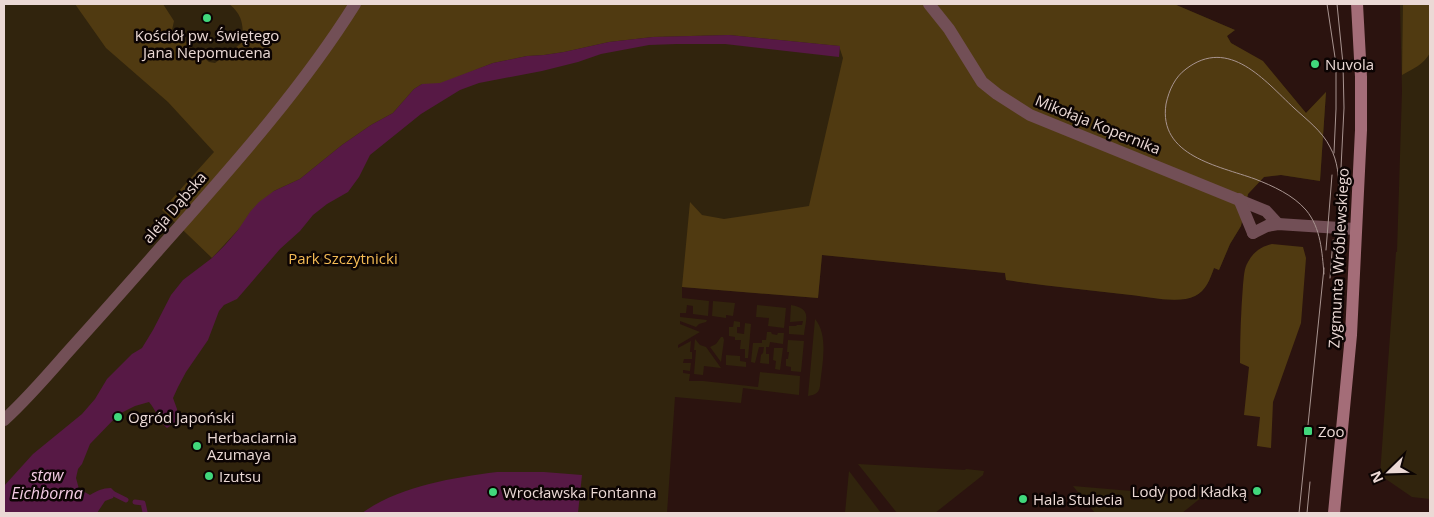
<svg xmlns="http://www.w3.org/2000/svg" width="1434" height="517" viewBox="0 0 1434 517" font-family="'Open Sans',sans-serif">
<rect width="100%" height="100%" fill="#2b130f"/>
<!-- green -->
<g fill="#31240d">
<path d="M4,4H1174L1235,30L1227,36L1231,43L1263,62L1306,113L1326,92L1320,181L1281,175L1264,177L1248,194L1241,226L1230,244L1219,270L1214,268C1210,279 1206,291 1195,296C1179,304 1149,297 1131,295C1089,290 1048,286 1006,280L1005,273L822,255L818,298L682,287V298L709,301L708,316L693,314V306L687,305L686,313H680V317L707,320L706,322L699,324L696,327L680,321V324L700,332L678,345V348L691,341L690,352H692V359H684L683,363H691L690,371L683,370V373L690,374L689,381H703L758,387L760,372L800,376L799,395L743,388L741,403L675,397L667,513H4Z"/>
<path d="M1400,4H1430V499L1412,497L1380,475L1396,252H1397L1402,91Z"/>
<path d="M713,301L735,303L733,316L726,315V318L712,316Z"/>
<path d="M757,305L786,308L784,328L768,326L769,318L756,317Z"/>
<path d="M791,305C812,309 806,318 804,335L789,334V326H796L797,325H802L803,321L790,322Z"/>
<path d="M815,319C829,335 822,366 820,386C819,393 815,395 808,396Z"/>
<path d="M734,321L740,322V327H737V333L744,334L745,323L751,324L748,358H745V349H740L741,340H735V337L729,336V327H733Z"/>
<path d="M767,332H771L772,334L777,335L778,333H784L783,344L770,342L769,347H766V354H769V364L760,363L761,355L763,353L764,347H759L755,363L751,362L753,343H762V340H766Z"/>
<path d="M721,337H723L724,340L721,362L710,347L716,344Z"/>
<path d="M695,339L700,345L706,347L721,368L704,366L703,375L694,374L696,350H694Z"/>
<path d="M788,340L804,341L801,372L791,371V367L786,366V359H788L789,352H787Z"/>
<path d="M774,348H783L780,370L775,369L776,361L773,360Z"/>
<path d="M726,355L740,356V361L746,362V367L726,365Z"/>
<path d="M858,464L965,470L966,469L984,471L983,475L935,513H897Z"/>
<path d="M849,471L881,513H845Z"/>
<path d="M1073,486L1202,497L1182,513H1095Z"/>
</g>
<!-- forest -->
<g fill="#503a11">
<path d="M75,4H163L174,21L172,30L209,62L215,63L243,42C243,25 243,15 229,4H1174L1235,30L1227,36L1231,43L1263,61L1306,113L1326,92L1320,181L1281,175L1264,177L1248,194L1241,226L1230,244L1219,270L1214,268C1210,279 1206,291 1195,296C1179,304 1149,297 1131,295C1089,290 1048,286 1006,280L1005,273L822,255L818,298L682,287L690,202L702,215L724,219L809,206L843,58L839,46L729,35L653,37L609,42L564,52L544,55L527,56L493,63L440,84H422L414,89L393,113L371,125L342,145L300,179L274,191L212,258L162,210L214,152L168,102L106,48Z"/>
<path d="M1403,4H1430V53C1424,64 1413,69 1402,75Z"/>
<path d="M1272,244L1303,247L1306,258L1301,323L1273,402L1271,448L1257,446L1260,417L1244,415L1249,367L1240,363C1240,336 1241,311 1243,285C1244,277 1244,268 1248,262C1253,252 1262,246 1272,244Z"/>
</g>
<!-- water -->
<g fill="#571945">
<path d="M729,35L840,46L839,57L725,44H677L649,45L601,54L578,62L542,71L479,83L460,90L421,114L370,155L359,177L348,192L327,204L313,215L300,231L280,249L237,299L224,305L219,311L208,340L186,372L178,387L173,398L177,409V419L176,422L167,428C158,421 157,411 149,402L135,406L119,414L90,444L82,464L78,469L76,478L79,489L90,495C97,491 102,488 111,488L115,492L113,498L105,501L97,513H4V486L33,454L82,414L95,399L107,379L132,354L142,348L153,330L171,295L183,280L212,258L225,245L238,230L250,212L259,202L274,191L300,179L342,145L371,125L393,113L414,89L422,84L440,83L493,63L527,56L544,55L564,52L609,42L653,37Z"/>
<path d="M497,472H544L582,475L578,513H362C400,486 451,478 497,472Z"/>
</g>
<g fill="none" stroke-linecap="round" stroke-linejoin="round">
<!-- stream -->
<g stroke="#571945" stroke-width="5">
<path d="M114,494L126,500"/>
<path d="M135,502L143,503L145,512"/>
</g>
<!-- pedestrian -->
<g stroke="#724f56" stroke-width="12">
<path d="M929,4L949,29L982,82L997,94L1030,115L1266,211L1278,224"/>
<path d="M1239,199L1253,233"/>
<path d="M4,420C26,400 46,377 66,354C93,324 120,294 147,263C220,180 296,98 355,4"/>
</g>
<!-- minor -->
<path stroke="#724f56" stroke-width="12" d="M1253,233L1267,226L1278,224L1355,229"/>
<!-- secondary -->
<path stroke="#a46d78" stroke-width="12" d="M1334,513L1351,335L1361,130V77L1357,4"/>
<!-- tram -->
<g stroke="#a89490" stroke-width="1">
<path d="M1327,4L1336,64V109L1334,153"/>
<path d="M1337,4L1343,64L1344,108L1341,168"/>
<path d="M1326,250L1332,175"/>
<path d="M1324,274C1322,252 1321,228 1306,210C1293,195 1273,186 1255,179C1219,166 1158,156 1166,104C1169,90 1175,77 1186,69C1229,36 1265,81 1294,108C1307,120 1322,131 1330,147C1338,161 1339,178 1339,194"/>
<path d="M1330,278L1333,240"/>
<path d="M1299,513L1324,268"/>
<path d="M1307,513L1310,482"/>
</g>
</g>
<!-- markers -->
<g fill="#41d77c" stroke="#0c0403" stroke-width="2">
<circle cx="207" cy="18" r="5"/>
<circle cx="1315" cy="64" r="5"/>
<circle cx="118" cy="417" r="5"/>
<rect x="1303" y="426" width="10" height="10" rx="2.5"/>
<circle cx="197" cy="446" r="5"/>
<circle cx="209" cy="476" r="5"/>
<circle cx="1257" cy="491" r="5"/>
<circle cx="493" cy="492" r="5"/>
<circle cx="1023" cy="499" r="5"/>
</g>
<g text-anchor="middle" dominant-baseline="central" stroke-width="5" stroke-linejoin="round" paint-order="stroke">
<!-- poi labels -->
<g font-size="15" fill="#ebd9d5" stroke="#0c0403" text-anchor="start">
<text x="207" y="35" text-anchor="middle">Kościół pw. Świętego<tspan x="207" dy="17">Jana Nepomucena</tspan></text>
<text x="1325" y="64">Nuvola</text>
<text x="128" y="417">Ogród Japoński</text>
<text x="1318" y="431">Zoo</text>
<text x="207" y="437">Herbaciarnia<tspan x="207" dy="17">Azumaya</tspan></text>
<text x="219" y="476">Izutsu</text>
<text x="1247" y="491" text-anchor="end">Lody pod Kładką</text>
<text x="503" y="492">Wrocławska Fontanna</text>
<text x="1033" y="499">Hala Stulecia</text>
</g>
<!-- street labels -->
<g font-size="15" fill="#ebd9d5" stroke="#0c0403">
<text transform="translate(1098 124) rotate(22)">Mikołaja Kopernika</text>
<text transform="translate(174 207) rotate(-49)">aleja Dąbska</text>
<text transform="translate(1338 258) rotate(-87)">Zygmunta Wróblewskiego</text>
</g>
<!-- park labels -->
<g font-size="15" fill="#f5bc55" stroke="#0c0403">
<text x="343" y="258">Park Szczytnicki</text>
</g>
<!-- water labels -->
<g font-size="16" font-style="italic" fill="#f4cce4" stroke="#0c0403">
<text x="47" y="475">staw<tspan x="47" dy="18">Eichborna</tspan></text>
</g>
</g>
<!-- border -->
<rect width="1434" height="517" fill="none" stroke="#ebd9d5" stroke-width="10"/>
<!-- north arrow -->
<g transform="translate(1389 472) rotate(247)" stroke="#0c0403" stroke-width="4" paint-order="stroke">
<path d="M0-4L9 19L0 12L-9 19Z" fill="#ebd9d5"/>
<text y="-8" font-size="14" font-weight="bold" text-anchor="middle" fill="#ebd9d5">N</text>
</g>
</svg>
